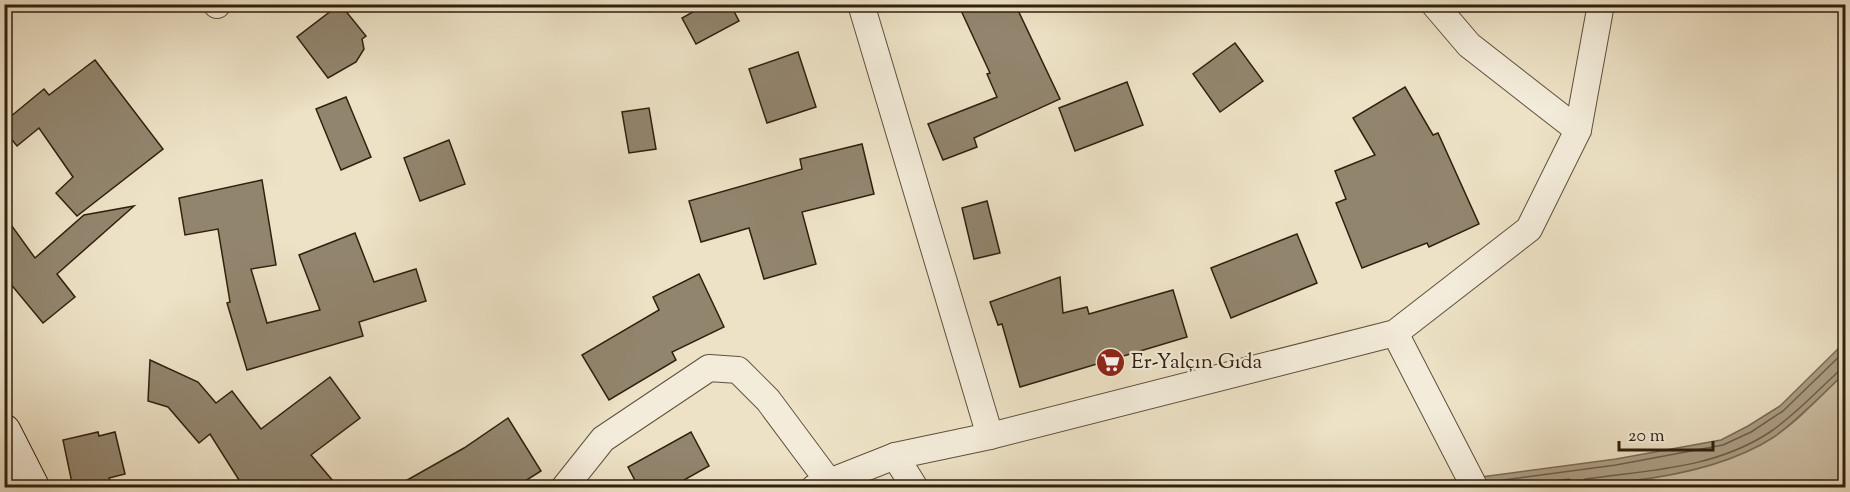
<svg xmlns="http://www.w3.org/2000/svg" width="1850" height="492" viewBox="0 0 1850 492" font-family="'Sorts Mill Goudy',serif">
<rect width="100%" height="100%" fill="#ede2c6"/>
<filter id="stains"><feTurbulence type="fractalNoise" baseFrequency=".00333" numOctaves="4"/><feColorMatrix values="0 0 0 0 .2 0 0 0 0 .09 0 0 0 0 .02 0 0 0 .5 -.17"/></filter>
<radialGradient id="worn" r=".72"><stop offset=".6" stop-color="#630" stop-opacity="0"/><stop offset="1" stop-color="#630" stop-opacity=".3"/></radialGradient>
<!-- green -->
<path fill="#cdc1a7" stroke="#7e705b" stroke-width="1.5" d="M1845,373V487L1560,488C1633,479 1708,477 1773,437C1799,421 1822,394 1845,373Z"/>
<!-- water -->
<path fill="#ada088" stroke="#7b6d58" stroke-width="1.5" d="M1845,342V373C1822,394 1799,419 1774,437C1689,492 1544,487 1446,487L1443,482L1616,459L1721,440L1748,426L1780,406Z"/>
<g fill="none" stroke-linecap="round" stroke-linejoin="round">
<!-- shore -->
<g stroke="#6e604c" stroke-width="1.5">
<path d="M1488,482L1616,465L1723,445L1751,432L1783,411L1846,350"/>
<path d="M1502,488L1569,479L1572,481V488"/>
<path d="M1580,488L1585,479C1649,470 1714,469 1770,432C1795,415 1817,391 1839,371L1846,369"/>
</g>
</g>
<!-- building -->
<g fill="#92856e" stroke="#30200f" stroke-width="1.5">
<path d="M340,4L366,36L362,39L364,49L356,62L328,78L297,37Z"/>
<path d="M707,4H730L739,21L696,44L682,18Z"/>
<path d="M958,4H1015L1060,99L974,138L977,147L943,160L928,124L997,97L987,74L990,73Z"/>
<path d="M1235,43L1263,81L1220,112L1193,74Z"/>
<path d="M798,52L816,107L767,123L749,69Z"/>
<path d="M95,60L163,149L77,216L56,193L73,177L39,128L17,146L4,130V122L44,89L49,95Z"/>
<path d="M1127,82L1143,125L1075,151L1059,108Z"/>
<path d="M1405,87L1433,135L1438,133L1479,224L1429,247L1427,243L1362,268L1336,203L1346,199L1335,171L1375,155L1353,118Z"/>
<path d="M346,97L371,157L341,170L316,109Z"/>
<path d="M649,108L656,149L629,153L622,112Z"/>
<path d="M449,140L465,184L420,201L404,158Z"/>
<path d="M862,144L874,194L802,212L816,264L764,279L749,228L701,242L689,201L802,169L800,159Z"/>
<path d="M262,180L276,265L251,269L267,323L320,310L299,255L355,233L374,282L416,269L426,301L359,322L363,336L247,370L227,303L230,302L218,229L185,235L179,198Z"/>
<path d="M987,201L1000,253L974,259L962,208Z"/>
<path d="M134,206L57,274L75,297L43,323L4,276V215L35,258L84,215Z"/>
<path d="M1297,234L1317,283L1231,318L1211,268Z"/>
<path d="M699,274L724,327L672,352L676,360L609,400L582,355L659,310L653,297Z"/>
<path d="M1060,277L1063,313L1087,307L1089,314L1173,290L1187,337L1020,387L1002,324L998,325L990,302Z"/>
<path d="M150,360L198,382L216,403L232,391L261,429L330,377L360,418L311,455L339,488H244L210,434L199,443L168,407L148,401Z"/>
<path d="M508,418L541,471L514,488H393L464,448Z"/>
<path d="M98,432L99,436L115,432L125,474L109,478L111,484L73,488L63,440Z"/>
<path d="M691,432L709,466L670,488H639L628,467Z"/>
</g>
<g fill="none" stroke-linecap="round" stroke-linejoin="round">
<defs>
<g id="street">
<path d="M216,4L217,5"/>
<path d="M861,4L990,436"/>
<path d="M1434,4L1469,45L1578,130"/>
<path d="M1395,333L1475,488"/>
<path d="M895,456L915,488"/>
<path d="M564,488L603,439L709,368L738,370L768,400L829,482"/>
<path d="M814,488L895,456L990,436L1395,333L1529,229L1578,130L1601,4"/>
</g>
<path id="secondary" d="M4,431L33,488"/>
</defs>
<!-- street casing -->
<use href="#street" stroke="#5f503d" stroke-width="28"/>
<!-- secondary casing -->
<use href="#secondary" stroke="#30200f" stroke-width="35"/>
<!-- street -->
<use href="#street" stroke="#f3ecda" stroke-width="26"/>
<!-- secondary -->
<use href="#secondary" stroke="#f3ecda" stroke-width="33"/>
</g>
<!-- icons -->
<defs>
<symbol id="supermarket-disc" viewBox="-11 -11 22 22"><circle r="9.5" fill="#8f2418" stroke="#f3ecda"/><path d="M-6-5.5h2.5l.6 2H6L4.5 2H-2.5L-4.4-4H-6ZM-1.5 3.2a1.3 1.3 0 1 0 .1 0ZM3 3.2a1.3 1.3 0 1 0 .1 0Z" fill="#fff"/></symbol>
</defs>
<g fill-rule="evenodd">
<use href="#supermarket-disc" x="1094" y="346" width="33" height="33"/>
</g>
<g text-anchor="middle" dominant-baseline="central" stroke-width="4.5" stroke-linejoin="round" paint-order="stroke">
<!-- poi labels -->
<g font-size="21" fill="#30200f" stroke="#f3ecda" text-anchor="start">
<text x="1131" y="363">Er-Yalçın Gıda</text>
</g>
</g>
<!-- margin -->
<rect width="1850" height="492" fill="none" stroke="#ede2c6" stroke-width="24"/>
<rect x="6" y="6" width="1838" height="480" fill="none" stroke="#30200f" stroke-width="3"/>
<rect x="12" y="12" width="1826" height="468" fill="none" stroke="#30200f" stroke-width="1.5"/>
<!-- scale -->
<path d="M1619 441v9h94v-9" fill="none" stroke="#30200f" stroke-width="3"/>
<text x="1628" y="441" font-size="18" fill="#30200f" stroke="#f3ecda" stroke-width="4.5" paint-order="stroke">20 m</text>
<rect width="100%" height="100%" filter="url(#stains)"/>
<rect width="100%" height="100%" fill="url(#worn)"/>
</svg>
